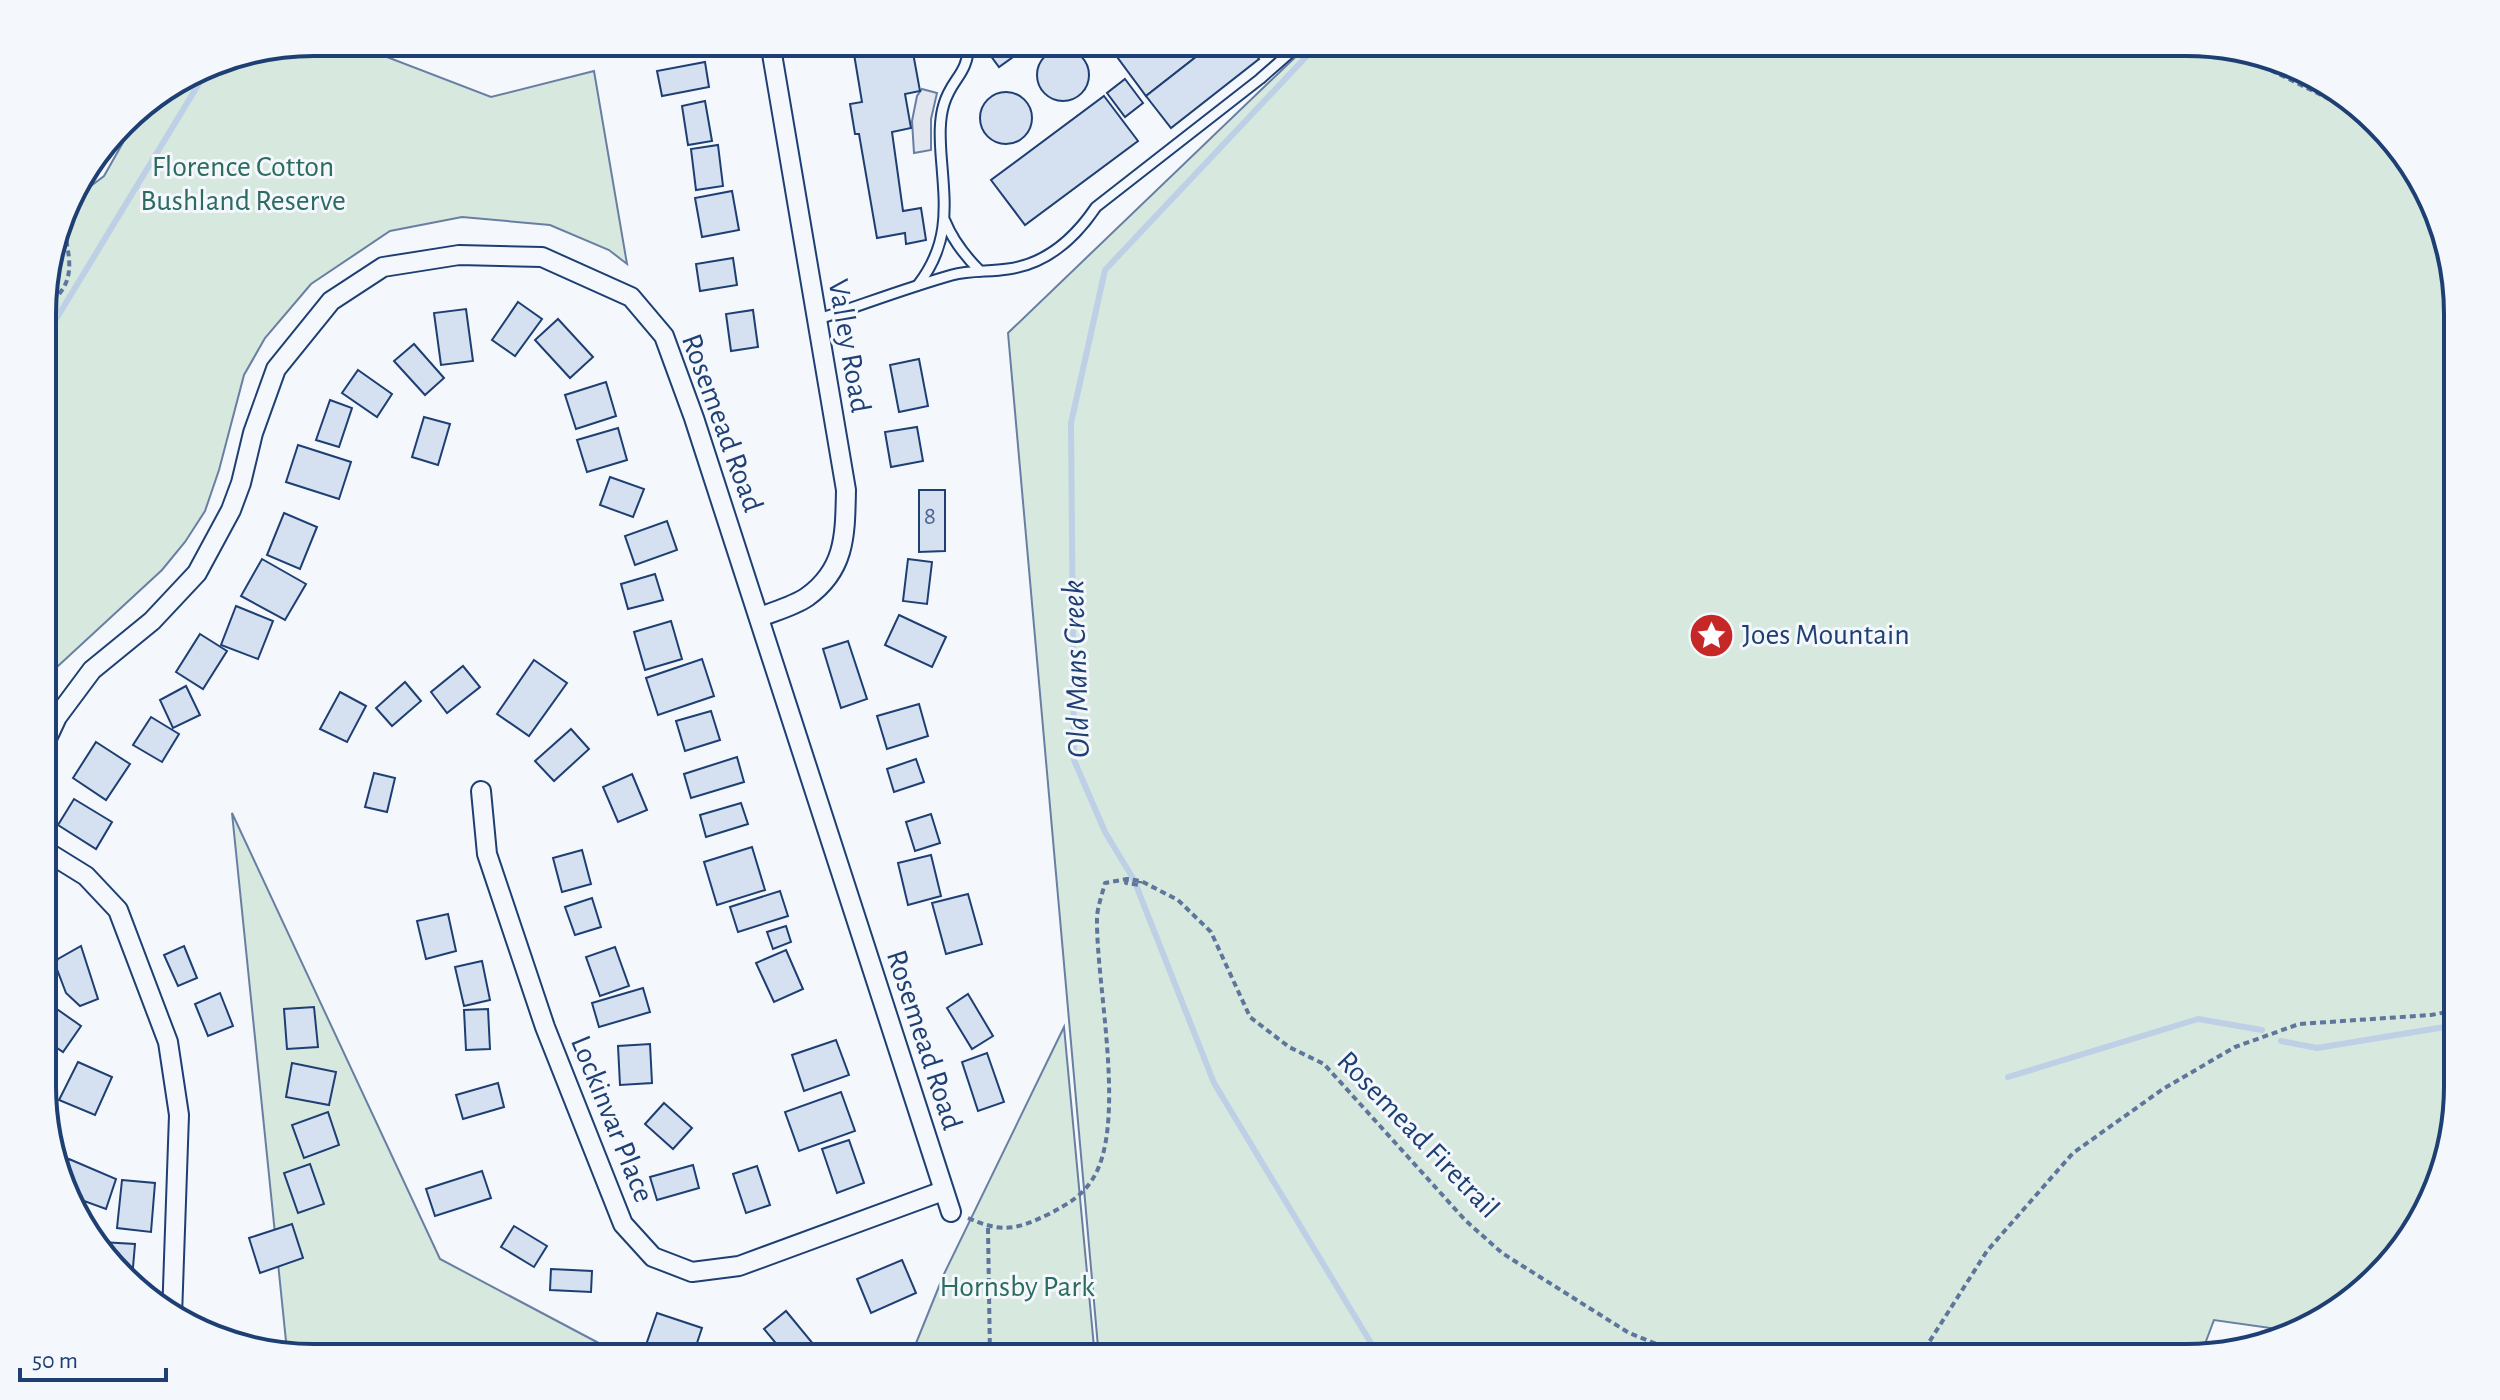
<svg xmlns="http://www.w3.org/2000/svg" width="2500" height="1400" viewBox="0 0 2500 1400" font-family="'Alegreya Sans',sans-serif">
<rect width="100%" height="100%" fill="#f4f7fb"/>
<!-- green -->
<g fill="#d7e8df" stroke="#687fa3" stroke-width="2">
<path d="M314,42H348L491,97L594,71L627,264L609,250L550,225L462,217L390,231L311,284L265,338L244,375L219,470L205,511L185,542L162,570L44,679V279L67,204L104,176L146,102L210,63Z"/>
<path d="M1311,42H2187L2322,78L2412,163L2457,295V1104L2422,1222L2323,1321L2292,1331L2214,1320L2200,1357L1099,1358L1008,333Z"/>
<path d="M232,813L440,1259L627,1358H313L287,1351Z"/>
<path d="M1064,1027L1095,1358H910L944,1274Z"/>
</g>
<!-- parking -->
<path fill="#e3e8f0" stroke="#687fa3" stroke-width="2" d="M922,89L937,93L931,119V150L914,153L912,121L917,96Z"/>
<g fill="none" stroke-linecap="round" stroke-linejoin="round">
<!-- stream -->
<g stroke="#bed0e5" stroke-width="6">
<path d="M1320,42L1105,270L1071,423L1074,760L1105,832L1134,880L1214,1083L1380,1358"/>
<path d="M44,339L212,62"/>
<path d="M2281,1041L2317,1048L2457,1025"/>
<path d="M2008,1077L2198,1019L2262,1030"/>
</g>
</g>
<!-- building -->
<g fill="#d5e0f0" stroke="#1d3f73" stroke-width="2">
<path d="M911,42L920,91L905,94L911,128L892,132L903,211L921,208L926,240L906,244L905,233L877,238L859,134H855L850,104L862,102L854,54L889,48L888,43Z"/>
<path d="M985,42H1034L999,67L982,44Z"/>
<path d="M1106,42H1215L1146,96Z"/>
<path d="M1215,42H1246L1259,59L1171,128L1146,96Z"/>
<path d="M1259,42H1278L1263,53L1256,44Z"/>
<circle cx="1063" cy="75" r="26"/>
<path d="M705,62L709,87L662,96L657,71Z"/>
<path d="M1125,79L1143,103L1125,117L1107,93Z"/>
<circle cx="1006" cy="118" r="26"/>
<path d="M1104,96L1138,141L1025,225L991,180Z"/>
<path d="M705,101L712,141L688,145L682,106Z"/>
<path d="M718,145L723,186L696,190L691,149Z"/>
<path d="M732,191L739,230L702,237L695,198Z"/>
<path d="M733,258L737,285L700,291L696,264Z"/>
<path d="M518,302L542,319L515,356L492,340Z"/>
<path d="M466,309L473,361L441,365L434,313Z"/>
<path d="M753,310L758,347L731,351L726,314Z"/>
<path d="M558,319L593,357L570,378L535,340Z"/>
<path d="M414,344L444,378L425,395L394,361Z"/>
<path d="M919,359L928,406L899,412L890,365Z"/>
<path d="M358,370L392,394L377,417L342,393Z"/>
<path d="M606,382L616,416L576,429L565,395Z"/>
<path d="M330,400L352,408L339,447L316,440Z"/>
<path d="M424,417L450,424L438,465L412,457Z"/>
<path d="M917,427L923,461L891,467L885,432Z"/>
<path d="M618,428L627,460L587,472L577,440Z"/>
<path d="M298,445L351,462L339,499L286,482Z"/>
<path d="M610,477L644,489L633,517L600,505Z"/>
<path d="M919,490H945V551L919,552Z"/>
<path d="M284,513L317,527L300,569L267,555Z"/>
<path d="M667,521L677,550L635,565L625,536Z"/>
<path d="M262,559L306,584L285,620L241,596Z"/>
<path d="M908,559L932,562L927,604L903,601Z"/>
<path d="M655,574L663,600L628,609L621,584Z"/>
<path d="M236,606L273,621L258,659L221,645Z"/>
<path d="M899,615L946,637L932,667L885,645Z"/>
<path d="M671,621L682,659L645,670L634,632Z"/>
<path d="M200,634L227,651L203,689L176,672Z"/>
<path d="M848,641L867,699L841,708L823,649Z"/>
<path d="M702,659L714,696L658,715L646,678Z"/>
<path d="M534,660L567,683L529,736L497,714Z"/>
<path d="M463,666L480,687L447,713L431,692Z"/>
<path d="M405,682L421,701L392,726L376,708Z"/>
<path d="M186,686L200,715L173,728L160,700Z"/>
<path d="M340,692L366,706L347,742L320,729Z"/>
<path d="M919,704L928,736L887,749L877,716Z"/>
<path d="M711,711L720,740L685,751L676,721Z"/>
<path d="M151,717L179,734L162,762L133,745Z"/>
<path d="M571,729L589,749L554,781L535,761Z"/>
<path d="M96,742L130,764L106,800L73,778Z"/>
<path d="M737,757L744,782L691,798L684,774Z"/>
<path d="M916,759L924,782L894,792L887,769Z"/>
<path d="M374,773L395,778L387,812L365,807Z"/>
<path d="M632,774L647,810L618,822L603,787Z"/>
<path d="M74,799L112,822L96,849L58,825Z"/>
<path d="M741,803L748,824L706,837L700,815Z"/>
<path d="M931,814L940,843L915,851L906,822Z"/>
<path d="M752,847L765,890L717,905L704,862Z"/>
<path d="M582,850L591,884L562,892L553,858Z"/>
<path d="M931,855L941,896L908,905L898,863Z"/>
<path d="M780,891L788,916L738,932L730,907Z"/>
<path d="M968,894L982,944L946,954L932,903Z"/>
<path d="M592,898L601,927L575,935L565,907Z"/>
<path d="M448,914L456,951L426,959L417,921Z"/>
<path d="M786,926L791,942L773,949L767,932Z"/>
<path d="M44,944L55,957L44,966Z"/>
<path d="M81,946L98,999L80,1006L66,993L55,964L58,959Z"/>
<path d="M184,946L197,978L178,986L164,955Z"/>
<path d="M615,947L629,986L600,996L586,957Z"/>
<path d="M786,950L803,989L774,1002L756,963Z"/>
<path d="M482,961L490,1000L464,1006L455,967Z"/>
<path d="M643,988L650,1012L599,1027L592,1003Z"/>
<path d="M220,993L233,1026L208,1036L195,1004Z"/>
<path d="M968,994L993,1036L972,1049L947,1008Z"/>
<path d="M44,1000L81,1026L63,1052L44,1039Z"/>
<path d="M314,1007L318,1047L287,1049L284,1009Z"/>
<path d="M488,1009L490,1049L466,1050L464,1010Z"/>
<path d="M836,1040L849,1075L804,1091L792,1055Z"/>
<path d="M650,1044L652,1083L620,1085L618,1046Z"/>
<path d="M987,1053L1004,1102L978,1111L962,1062Z"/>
<path d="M78,1062L112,1077L95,1115L59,1100Z"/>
<path d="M292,1063L336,1072L329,1105L286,1097Z"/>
<path d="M498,1083L504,1107L463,1119L456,1095Z"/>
<path d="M841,1092L855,1131L799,1151L785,1112Z"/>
<path d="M664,1103L692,1128L673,1149L645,1124Z"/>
<path d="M328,1112L339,1145L304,1158L292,1125Z"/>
<path d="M849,1140L864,1183L837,1193L822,1149Z"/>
<path d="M69,1159L116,1179L106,1209L73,1197L64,1173Z"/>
<path d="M310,1164L324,1204L298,1213L284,1173Z"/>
<path d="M693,1165L699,1188L657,1200L650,1177Z"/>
<path d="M757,1166L770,1205L746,1213L733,1174Z"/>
<path d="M482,1171L491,1198L435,1216L426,1189Z"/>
<path d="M122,1180L155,1183L151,1232L117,1228Z"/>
<path d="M292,1224L303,1258L260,1273L249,1238Z"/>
<path d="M514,1226L547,1246L534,1267L501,1247Z"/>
<path d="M101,1242L135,1244L132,1279L100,1249Z"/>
<path d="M902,1260L916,1293L871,1313L857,1279Z"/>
<path d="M551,1269L592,1271L591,1292L550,1290Z"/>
<path d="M786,1311L819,1351L810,1358H788L764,1329Z"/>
<path d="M657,1313L702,1328L692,1358H684L646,1345Z"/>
<path d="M875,1345L879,1358H838Z"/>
</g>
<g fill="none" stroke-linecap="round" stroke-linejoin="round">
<defs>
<g id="service">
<path d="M925,42V43"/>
<path d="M945,221C953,241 965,256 980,271"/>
<path d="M918,285C951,242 945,206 941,154C940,138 939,120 944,104C952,77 968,76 969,42"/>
<path d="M816,320C862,305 906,288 952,275C970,270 990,272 1008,269C1047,264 1075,238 1096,207L1260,79L1302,42"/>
</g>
<g id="minor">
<path d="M760,617C775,611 794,606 807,597C846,569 845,534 846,490L770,42"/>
<path d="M44,745L57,717L92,670L152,621L197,573L231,510L241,483L253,433L276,369L331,301L383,267L459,255L542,257L631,297L664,336L694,418L951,1212"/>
<path d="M481,791L487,854L545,1027L623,1224L653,1257L692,1272L739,1266L943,1191"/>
<path d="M44,850L86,876L118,910L168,1042L179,1115L172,1316"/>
</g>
</defs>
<!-- service casing -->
<use href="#service" stroke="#1d3f73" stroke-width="13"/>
<!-- minor casing -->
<use href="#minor" stroke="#1d3f73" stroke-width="22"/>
<!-- path -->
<g stroke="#5e769c" stroke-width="4" stroke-dasharray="6 4" stroke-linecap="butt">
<path d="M2244,57L2362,115"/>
<path d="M44,307C83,281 66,254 63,217"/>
<path d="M1127,879L1126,883L1140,885V881"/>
<path d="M968,1218C1002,1233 1016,1230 1049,1214C1066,1205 1081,1197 1092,1180C1128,1126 1096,985 1097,919C1097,908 1102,895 1105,883L1127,879L1141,881L1178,900L1211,932L1250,1017L1289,1047L1324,1064L1465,1220L1502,1253L1629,1333L1692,1358"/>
<path d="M988,1228L990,1358"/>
<path d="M1054,1358L1071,1351L1109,1358"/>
<path d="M1919,1358L1987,1251L2073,1153L2163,1089L2235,1047L2299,1024L2431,1015L2457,1010"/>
</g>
<!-- service -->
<use href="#service" stroke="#f4f7fb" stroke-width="9"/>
<!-- minor -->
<use href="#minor" stroke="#f4f7fb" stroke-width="18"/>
</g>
<!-- icons -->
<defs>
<symbol id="sight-disc" viewBox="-11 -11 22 22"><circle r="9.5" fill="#c62828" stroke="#f4f7fb"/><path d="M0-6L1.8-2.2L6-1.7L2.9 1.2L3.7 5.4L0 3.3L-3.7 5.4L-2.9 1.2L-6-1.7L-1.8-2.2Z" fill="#fff"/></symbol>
</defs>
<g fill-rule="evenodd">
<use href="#sight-disc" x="1686" y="610" width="51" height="51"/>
</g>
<g text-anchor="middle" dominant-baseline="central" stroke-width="6" stroke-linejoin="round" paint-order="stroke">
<!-- number labels -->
<g font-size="26" fill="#4b6792">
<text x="930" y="516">8</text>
</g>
<!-- park labels -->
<g font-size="30" fill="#2c6c60" stroke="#f4f7fb">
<text x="243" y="167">Florence Cotton<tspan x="243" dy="34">Bushland Reserve</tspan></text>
<text x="1017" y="1287">Hornsby Park</text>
</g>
<!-- street labels -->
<g font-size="30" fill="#1d3f73" stroke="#f4f7fb">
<text transform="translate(849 346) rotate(80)">Valley Road</text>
<text transform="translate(722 423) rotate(70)">Rosemead Road</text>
<text transform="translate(924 1040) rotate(72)">Rosemead Road</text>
<text transform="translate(612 1119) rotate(68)">Lockinvar Place</text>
<text transform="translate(1418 1135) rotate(46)">Rosemead Firetrail</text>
</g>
<!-- poi labels -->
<g font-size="30" fill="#1d3f73" stroke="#f4f7fb" text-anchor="start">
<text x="1742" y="635">Joes Mountain</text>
</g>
<!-- water labels -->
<g font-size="32" font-style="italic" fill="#1d3f73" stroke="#f4f7fb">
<text transform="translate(1076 669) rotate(-92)">Old Mans Creek</text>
</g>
</g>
<!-- crop -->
<path d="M0 0H2500V1400H0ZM314 56H2186A258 258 0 0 1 2444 314V1086A258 258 0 0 1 2186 1344H314A258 258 0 0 1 56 1086V314A258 258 0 0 1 314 56Z" fill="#f4f7fb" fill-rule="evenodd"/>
<path fill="none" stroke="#1d3f73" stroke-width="4" d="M314 56H2186A258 258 0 0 1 2444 314V1086A258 258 0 0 1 2186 1344H314A258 258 0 0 1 56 1086V314A258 258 0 0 1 314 56Z"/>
<!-- scale -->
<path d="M20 1368v12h146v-12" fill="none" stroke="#1d3f73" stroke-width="4"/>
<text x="32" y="1368" font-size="24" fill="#1d3f73" stroke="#f4f7fb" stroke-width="6" paint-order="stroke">50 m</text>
</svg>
